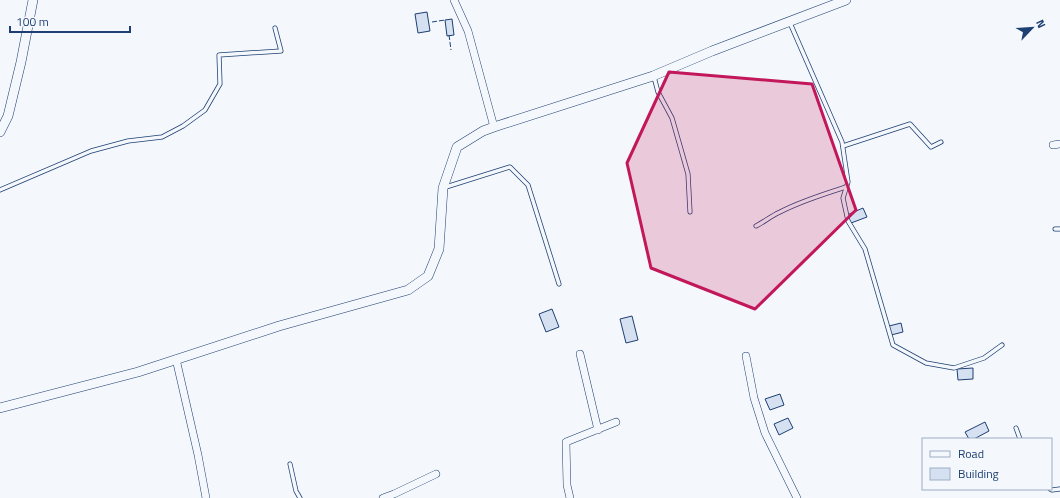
<svg xmlns="http://www.w3.org/2000/svg" width="1060" height="498" viewBox="0 0 1060 498" font-family="'Titillium Web',sans-serif">
<rect width="100%" height="100%" fill="#f4f7fb"/>
<!-- building -->
<g fill="#d5e0f0" stroke="#1d3f73">
<path d="M427,12L430,31L418,33L415,14Z"/>
<path d="M452,19L454,35L447,36L445,20Z"/>
<path d="M863,208L867,217L851,223L847,215Z"/>
<path d="M552,309L559,327L546,332L539,314Z"/>
<path d="M632,316L638,340L626,343L620,319Z"/>
<path d="M901,323L903,332L891,335L889,326Z"/>
<path d="M973,368V379L958,380L957,369Z"/>
<path d="M780,394L784,405L770,410L765,399Z"/>
<path d="M788,418L793,428L779,435L774,424Z"/>
<path d="M985,422L989,431L974,439H969L965,432Z"/>
</g>
<g fill="none" stroke-linecap="round" stroke-linejoin="round">
<defs>
<g id="service">
<path d="M790,23L842,142L848,182L843,198L848,221L865,249L893,345L926,363L954,368L984,358L1002,345"/>
<path d="M654,77L658,92L672,118L688,174L690,212"/>
<path d="M843,146L910,124L931,147L941,142"/>
<path d="M446,187L510,167L528,185L559,284"/>
<path d="M0,190L91,151L128,141L162,137L183,126L205,110L220,84L219,55L281,51L275,28"/>
<path d="M756,226C764,222 771,216 780,212C801,201 824,194 846,187"/>
<path d="M1055,229H1060"/>
<path d="M1016,428L1020,439"/>
<path d="M290,464L296,491L300,498"/>
<path d="M1050,489L1052,490L1060,489"/>
</g>
<g id="minor">
<path d="M454,0L468,31L494,127"/>
<path d="M1053,145L1060,144"/>
<path d="M580,354L598,430"/>
<path d="M746,356L754,398L765,433L797,498"/>
<path d="M176,359L198,455L206,498"/>
<path d="M383,498L394,494L436,474"/>
<path d="M570,498L567,485L566,442L616,422"/>
</g>
<g id="tertiary">
<path d="M0,132L8,116L21,62L33,0"/>
<path d="M0,408L138,372L279,326L408,290L428,276L439,249L443,188L457,147L483,131L494,127L653,76L712,51L846,0"/>
</g>
</defs>
<!-- service casing -->
<use href="#service" stroke="#1d3f73" stroke-width="5"/>
<!-- minor casing -->
<use href="#minor" stroke="#1d3f73" stroke-width="8"/>
<!-- tertiary casing -->
<use href="#tertiary" stroke="#1d3f73" stroke-width="10"/>
<!-- service -->
<use href="#service" stroke="#f4f7fb" stroke-width="3.5"/>
<!-- minor -->
<use href="#minor" stroke="#f4f7fb" stroke-width="7"/>
<!-- tertiary -->
<use href="#tertiary" stroke="#f4f7fb" stroke-width="9"/>
<!-- fence -->
<g stroke="#1d3f73" stroke-width="1" stroke-dasharray="5 2" stroke-linecap="butt">
<path d="M432,22L445,20"/>
<path d="M449,35L451,50"/>
</g>
</g>
<!-- marked area -->
<path fill="#c2185b" fill-opacity="0.2" stroke="#c2185b" stroke-width="3" stroke-linejoin="round" d="M669,72L812,84L856,210L755,309L651,268L627,163Z"/>
<!-- legend -->
<rect x="922" y="438" width="130" height="52" fill="#f4f7fb" stroke="#9eadc5"/>
<rect x="930" y="451" width="20" height="6" fill="#f4f7fb" stroke="#9eadc5"/>
<text x="958" y="458" font-size="12" fill="#1d3f73">Road</text>
<rect x="930" y="468" width="20" height="12" fill="#d5e0f0" stroke="#9eadc5"/>
<text x="958" y="478" font-size="12" fill="#1d3f73">Building</text>
<!-- north arrow -->
<g transform="translate(1032 28) rotate(65)" stroke="#f4f7fb" stroke-width="3" paint-order="stroke">
<path d="M0-3L7 15L0 10L-7 15Z" fill="#1d3f73"/>
<text y="-6" font-size="11" font-weight="bold" text-anchor="middle" fill="#1d3f73">N</text>
</g>
<!-- scale -->
<path d="M10 26v6h120v-6" fill="none" stroke="#1d3f73" stroke-width="2"/>
<text x="16" y="26" font-size="12" fill="#1d3f73" stroke="#f4f7fb" stroke-width="3" paint-order="stroke">100 m</text>
</svg>
